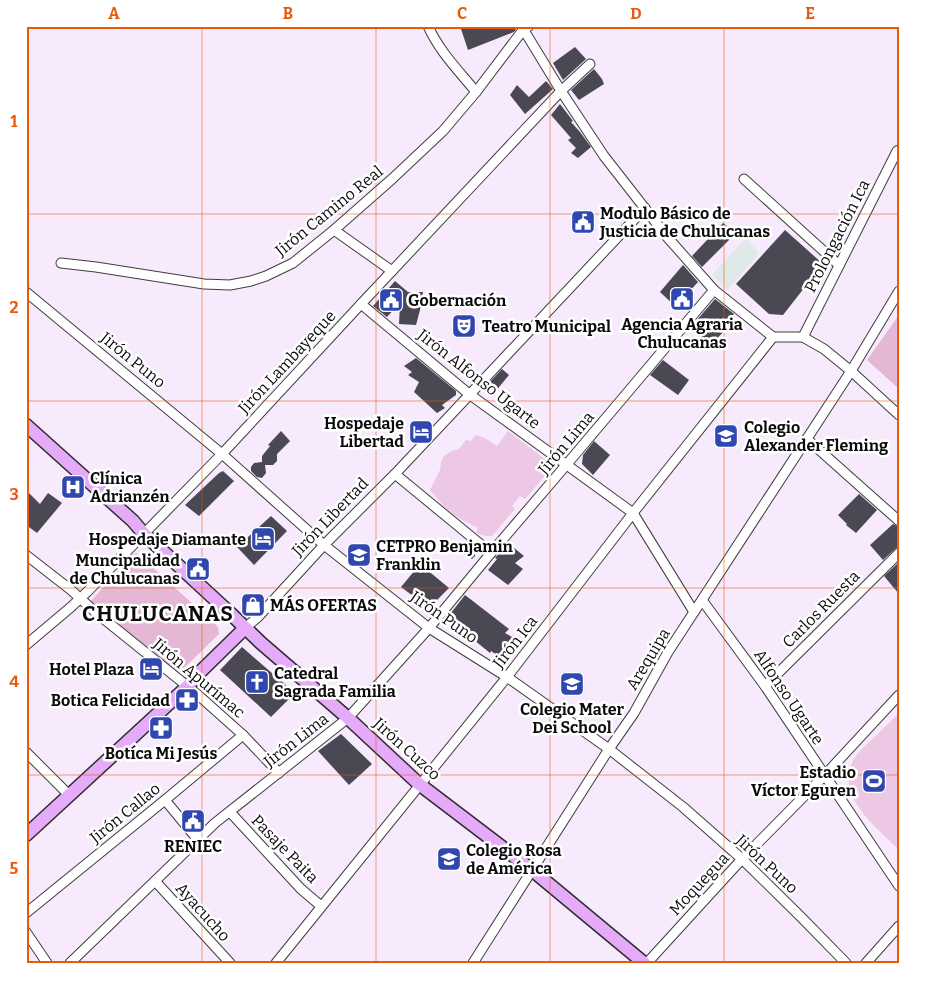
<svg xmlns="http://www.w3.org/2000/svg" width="925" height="989" viewBox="0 0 925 989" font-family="Bitter,serif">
<rect width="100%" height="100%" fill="#f7eafd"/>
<!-- industrial -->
<path fill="#dfe9e7" d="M746,238L759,253L728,290L712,275Z"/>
<!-- green -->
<g fill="#e4b7d5">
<path d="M899,315V389L867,360Z"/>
<path d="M137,553L218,627L219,634L177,675H175L90,602L134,554Z"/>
</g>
<!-- pitch -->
<g fill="#ecc8e5">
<path d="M508,431L550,463V470L525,499L520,496L512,506L515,509L492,536H485L476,533L478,528C455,517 445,510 430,490L440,470L441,462L444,456L452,451L459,449L466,440L471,441L476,435L485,438L497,446Z"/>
<path d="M899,713V850C876,827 832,794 855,757C858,752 864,747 868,743C879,733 889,723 899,713Z"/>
</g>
<!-- building -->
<g fill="#4a4852">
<path d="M460,26H516V29L514,32L468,50Z"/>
<path d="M575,47L586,59L563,80L553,63Z"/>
<path d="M594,69L602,79L604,84L579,100L571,90Z"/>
<path d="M546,81L553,89L525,114L510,95L517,85L529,97Z"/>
<path d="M560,104L573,121L571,122L580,132L591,147L578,158L571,153L576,148L568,140L571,138L551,115Z"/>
<path d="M723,223L736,233L702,267L692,256Z"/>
<path d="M785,230L823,264L783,315L769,314L736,284Z"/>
<path d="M683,265L698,282L688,293L691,296L678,309L660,292Z"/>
<path d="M395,281L408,292H423L420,310L416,325L399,324L400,303L387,317L373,306Z"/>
<path d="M715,299L734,314L722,328L725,330L712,344L690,328Z"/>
<path d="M416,358L456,391V395L442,405L445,408L437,413L414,392L419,382L408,375L412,372L404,366Z"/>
<path d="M663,360L689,380L678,395L650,375Z"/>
<path d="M502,369L509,375L495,392L486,386Z"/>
<path d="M281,431L290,441L277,454V461L273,465H265L266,473L262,478L257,477L251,471V467L254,463L262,462V456L270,446L268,445Z"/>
<path d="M594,441L610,455L593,475L582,464L583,455Z"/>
<path d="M223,471L234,481L199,516L185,505L219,473Z"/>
<path d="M26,490L40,504L48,493L62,503L37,533L26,525Z"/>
<path d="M859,494L877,510L856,533L846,525L847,524L838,515Z"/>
<path d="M271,516L287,531L254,565L237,547Z"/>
<path d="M893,524L899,527V547L895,549L883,560L870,545Z"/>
<path d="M508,543L524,556L515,563L523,569L508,585L488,570L497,559L495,558Z"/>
<path d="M471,544L475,548V556L472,559L464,554Z"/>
<path d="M899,562V594L884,576Z"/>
<path d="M420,564L449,588L429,608L401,587Z"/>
<path d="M465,595L509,629L505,633L521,642L507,662L491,651L490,653L447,618Z"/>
<path d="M242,647L295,693L271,717L220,670Z"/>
<path d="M341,734L372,764L349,785L318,751Z"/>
</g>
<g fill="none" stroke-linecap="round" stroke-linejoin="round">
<defs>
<g id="street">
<path d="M428,26C439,51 459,71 476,92"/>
<path d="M522,27L561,91L604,156L668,238L714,290L773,337"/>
<path d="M744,179L839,265"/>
<path d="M334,230L392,271"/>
<path d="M61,263L96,267L204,284L230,285L251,281L266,276L293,263L334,230L392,179L443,131L476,92L523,30L529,26"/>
<path d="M26,292L222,454L324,545L429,628L507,677L609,749L683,807L742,859L801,917L846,963"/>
<path d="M361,304L469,394L633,513L694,612"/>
<path d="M773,337H803L824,349L851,371L899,415"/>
<path d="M803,337L897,151L899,150"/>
<path d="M807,439L899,521"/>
<path d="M395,474L491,553"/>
<path d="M26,555L71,590L94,611L197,694L243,735L279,773"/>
<path d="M702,600L765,686L899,886"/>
<path d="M245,628L258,617L324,545L395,474L645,208"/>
<path d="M26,645L71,607L87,592L222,454L361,304L561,91L590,64"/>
<path d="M765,686L899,553"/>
<path d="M26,752L69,795"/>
<path d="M165,800L198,840"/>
<path d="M230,812L301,889L321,906"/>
<path d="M155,881L230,963"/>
<path d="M26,913L165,800L243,735"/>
<path d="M26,932L47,963"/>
<path d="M70,963L215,823L348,718L429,628L491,553L567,464L714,290"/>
<path d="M276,963L507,677L633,513L773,337"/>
<path d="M473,963L609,749L634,713L668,652L851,371L899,291"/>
<path d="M647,963L742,859L824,776L899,695"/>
<path d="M866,963L899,926"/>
</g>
<g id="secondary">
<path d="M26,425L133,521L144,534L231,614L261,643L348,718L419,784L532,870L644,963"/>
<path d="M26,835L188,686L198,674L245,628"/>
</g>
</defs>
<!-- street casing -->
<use href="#street" stroke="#3e3e3e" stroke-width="11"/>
<!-- secondary casing -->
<use href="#secondary" stroke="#2d2d2d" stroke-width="15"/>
<!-- street -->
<use href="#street" stroke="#fff" stroke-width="9"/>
<!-- secondary -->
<use href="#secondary" stroke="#e5aaf8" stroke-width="12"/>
</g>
<!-- grid -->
<path fill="none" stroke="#e8590c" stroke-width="1" stroke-opacity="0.55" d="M202,26V963M376,26V963M550,26V963M724,26V963M26,214H899M26,401H899M26,588H899M26,775H899"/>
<!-- icons -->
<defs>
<symbol id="civic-square" viewBox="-11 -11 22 22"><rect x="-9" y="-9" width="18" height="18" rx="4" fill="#2f47ae" stroke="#fff"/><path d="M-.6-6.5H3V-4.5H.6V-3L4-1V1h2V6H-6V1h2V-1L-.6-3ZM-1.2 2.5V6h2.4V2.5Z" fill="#fff"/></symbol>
<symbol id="theatre-square" viewBox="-11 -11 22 22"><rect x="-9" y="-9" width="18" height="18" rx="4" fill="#2f47ae" stroke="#fff"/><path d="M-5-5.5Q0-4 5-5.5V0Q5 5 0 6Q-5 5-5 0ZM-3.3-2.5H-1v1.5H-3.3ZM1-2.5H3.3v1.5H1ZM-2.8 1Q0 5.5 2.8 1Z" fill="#fff"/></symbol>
<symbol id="hotel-square" viewBox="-11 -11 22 22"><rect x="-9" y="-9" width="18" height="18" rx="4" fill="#2f47ae" stroke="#fff"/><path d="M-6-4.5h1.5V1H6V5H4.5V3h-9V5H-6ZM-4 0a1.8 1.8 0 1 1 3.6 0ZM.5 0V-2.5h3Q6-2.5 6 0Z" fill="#fff"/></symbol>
<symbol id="school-square" viewBox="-11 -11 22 22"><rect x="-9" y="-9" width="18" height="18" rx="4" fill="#2f47ae" stroke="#fff"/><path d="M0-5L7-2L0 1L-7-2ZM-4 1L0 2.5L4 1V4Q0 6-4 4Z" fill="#fff"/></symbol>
<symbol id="hospital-square" viewBox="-11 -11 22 22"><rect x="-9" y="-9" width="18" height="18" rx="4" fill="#2f47ae" stroke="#fff"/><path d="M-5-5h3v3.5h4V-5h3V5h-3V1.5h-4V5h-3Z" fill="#fff"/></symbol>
<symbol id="university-square" viewBox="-11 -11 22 22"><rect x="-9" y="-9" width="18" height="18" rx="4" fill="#2f47ae" stroke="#fff"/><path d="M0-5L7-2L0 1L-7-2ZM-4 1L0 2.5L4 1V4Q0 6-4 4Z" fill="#fff"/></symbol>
<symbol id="shop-square" viewBox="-11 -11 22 22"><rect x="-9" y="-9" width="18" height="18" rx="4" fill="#2f47ae" stroke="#fff"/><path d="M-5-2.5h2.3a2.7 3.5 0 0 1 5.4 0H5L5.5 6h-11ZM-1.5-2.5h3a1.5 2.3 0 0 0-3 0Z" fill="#fff"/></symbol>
<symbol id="church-square" viewBox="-11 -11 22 22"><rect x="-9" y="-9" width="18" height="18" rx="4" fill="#2f47ae" stroke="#fff"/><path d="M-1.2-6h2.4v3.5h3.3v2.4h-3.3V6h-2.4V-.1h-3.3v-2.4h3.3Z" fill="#fff"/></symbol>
<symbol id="pharmacy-square" viewBox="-11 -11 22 22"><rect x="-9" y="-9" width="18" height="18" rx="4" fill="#2f47ae" stroke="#fff"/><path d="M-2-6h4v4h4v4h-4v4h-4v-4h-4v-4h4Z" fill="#fff"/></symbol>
<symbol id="stadium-square" viewBox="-11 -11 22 22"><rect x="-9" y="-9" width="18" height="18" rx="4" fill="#2f47ae" stroke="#fff"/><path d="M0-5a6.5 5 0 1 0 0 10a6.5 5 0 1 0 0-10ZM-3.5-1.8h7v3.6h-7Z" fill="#fff"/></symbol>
</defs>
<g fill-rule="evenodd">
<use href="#civic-square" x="569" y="208" width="28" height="28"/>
<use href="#civic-square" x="668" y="285" width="28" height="28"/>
<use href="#civic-square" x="377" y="286" width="28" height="28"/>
<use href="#theatre-square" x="450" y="312" width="28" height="28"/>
<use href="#hotel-square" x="407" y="418" width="28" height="28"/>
<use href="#school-square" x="712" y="422" width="28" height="28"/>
<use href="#hospital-square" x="59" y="473" width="28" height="28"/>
<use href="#hotel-square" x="249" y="525" width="28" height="28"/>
<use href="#university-square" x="345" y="541" width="28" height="28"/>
<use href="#civic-square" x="184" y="555" width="28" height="28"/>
<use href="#shop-square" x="239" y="591" width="28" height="28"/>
<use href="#hotel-square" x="137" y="655" width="28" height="28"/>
<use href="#church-square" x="243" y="668" width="28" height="28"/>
<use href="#school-square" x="558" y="670" width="28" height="28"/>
<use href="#pharmacy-square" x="173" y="686" width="28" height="28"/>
<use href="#pharmacy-square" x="147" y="714" width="28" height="28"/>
<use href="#stadium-square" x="860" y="767" width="28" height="28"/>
<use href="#civic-square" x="179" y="807" width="28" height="28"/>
<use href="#school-square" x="435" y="845" width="28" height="28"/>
</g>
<g text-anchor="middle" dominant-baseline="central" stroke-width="5" stroke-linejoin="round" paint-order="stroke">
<!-- street labels -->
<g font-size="16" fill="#0b0b0b" stroke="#fff">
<text transform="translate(329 211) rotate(-39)">Jirón Camino Real</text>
<text transform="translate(837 236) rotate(-63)">Prolongación Ica</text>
<text transform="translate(133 360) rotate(39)">Jirón Puno</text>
<text transform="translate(287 362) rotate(-47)">Jirón Lambayeque</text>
<text transform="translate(479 379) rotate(38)">Jirón Alfonso Ugarte</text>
<text transform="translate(566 443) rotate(-50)">Jirón Lima</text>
<text transform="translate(330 517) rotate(-46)">Jirón Libertad</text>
<text transform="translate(821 609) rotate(-45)">Carlos Ruesta</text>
<text transform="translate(444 617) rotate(35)">Jirón Puno</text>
<text transform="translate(515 642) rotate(-52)">Jirón Ica</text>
<text transform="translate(648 659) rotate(-59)">Arequipa</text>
<text transform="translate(199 678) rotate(40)">Jirón Apurímac</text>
<text transform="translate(789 697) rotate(56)">Alfonso Ugarte</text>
<text transform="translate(296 740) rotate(-38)">Jirón Lima</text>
<text transform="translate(407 749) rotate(42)">Jirón Cuzco</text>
<text transform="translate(125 813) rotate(-39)">Jirón Callao</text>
<text transform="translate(285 849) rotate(46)">Pasaje Paita</text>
<text transform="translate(767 864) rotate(43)">Jirón Puno</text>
<text transform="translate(699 884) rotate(-47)">Moquegua</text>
<text transform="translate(203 912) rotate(48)">Ayacucho</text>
</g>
<!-- poi labels -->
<g font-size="16" font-weight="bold" fill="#0b0b0b" stroke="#fff" text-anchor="start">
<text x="600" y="213">Modulo Básico de<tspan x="600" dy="18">Justicia de Chulucanas</tspan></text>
<text x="408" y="300">Gobernación</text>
<text x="682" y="324" text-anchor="middle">Agencia Agraria<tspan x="682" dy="18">Chulucanas</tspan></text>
<text x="482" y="326">Teatro Municipal</text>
<text x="404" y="423" text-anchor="end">Hospedaje<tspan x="404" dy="18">Libertad</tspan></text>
<text x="744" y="427">Colegio<tspan x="744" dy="18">Alexander Fleming</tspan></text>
<text x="90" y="478">Clínica<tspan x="90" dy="18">Adrianzén</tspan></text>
<text x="246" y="539" text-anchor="end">Hospedaje Diamante</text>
<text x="376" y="546">CETPRO Benjamin<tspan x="376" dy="18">Franklin</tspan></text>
<text x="180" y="560" text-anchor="end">Muncipalidad<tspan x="180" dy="18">de Chulucanas</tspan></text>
<text x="270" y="605">MÁS OFERTAS</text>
<text x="134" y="669" text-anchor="end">Hotel Plaza</text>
<text x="274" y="673">Catedral<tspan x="274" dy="18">Sagrada Familia</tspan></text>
<text x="170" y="700" text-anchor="end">Botica Felicidad</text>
<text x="572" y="709" text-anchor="middle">Colegio Mater<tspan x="572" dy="18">Dei School</tspan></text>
<text x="161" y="753" text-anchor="middle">Botíca Mi Jesús</text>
<text x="856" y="772" text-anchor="end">Estadio<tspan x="856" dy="18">Víctor Eguren</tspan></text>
<text x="193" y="846" text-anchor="middle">RENIEC</text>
<text x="466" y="850">Colegio Rosa<tspan x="466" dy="18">de América</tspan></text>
</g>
<!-- district labels -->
<g font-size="21" font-weight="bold" letter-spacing="1" fill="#0b0b0b" stroke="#fff">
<text x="158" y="614">CHULUCANAS</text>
</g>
</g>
<!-- border -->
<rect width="925" height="989" fill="none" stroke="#ffffff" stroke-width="55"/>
<rect x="28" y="28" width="870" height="934" fill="none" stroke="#e8590c" stroke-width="2"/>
<g font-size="16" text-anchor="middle" font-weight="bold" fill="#e8590c">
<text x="114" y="19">A</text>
<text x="288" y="19">B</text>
<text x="462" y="19">C</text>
<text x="636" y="19">D</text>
<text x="810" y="19">E</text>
<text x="14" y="127">1</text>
<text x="14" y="313">2</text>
<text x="14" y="500">3</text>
<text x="14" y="687">4</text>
<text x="14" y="874">5</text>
</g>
</svg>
